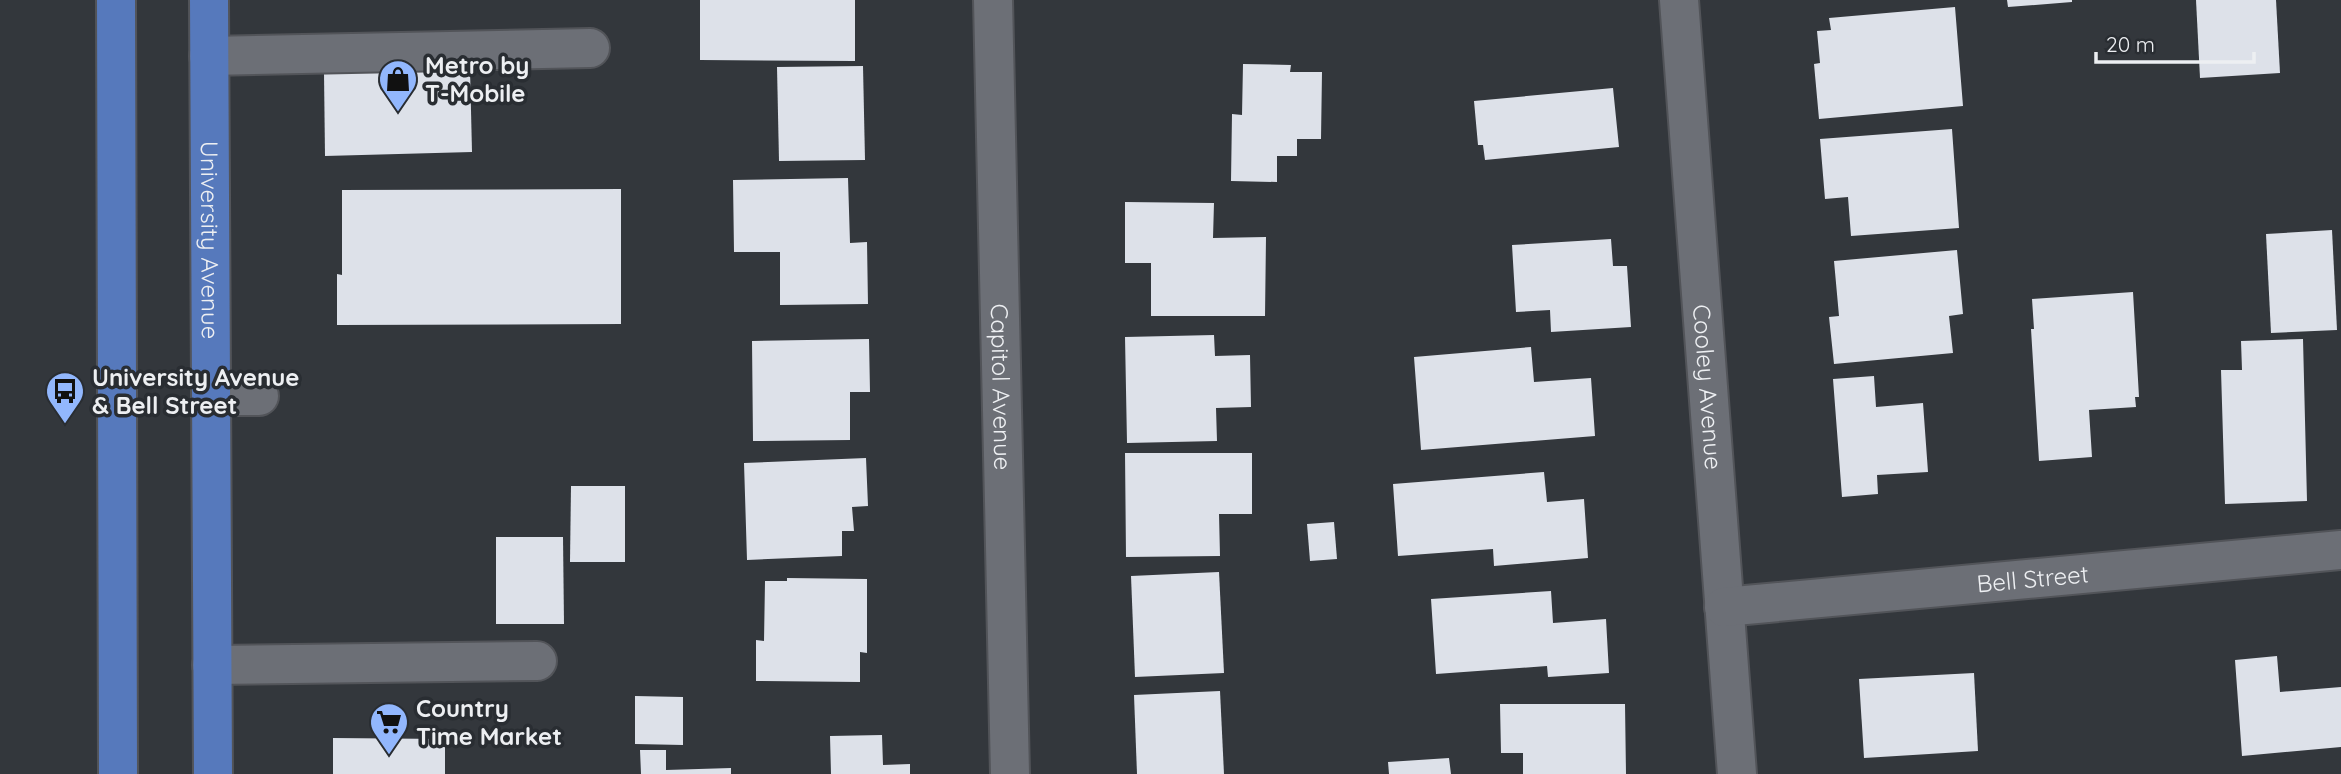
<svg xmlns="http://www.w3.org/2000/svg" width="2341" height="774" viewBox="0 0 2341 774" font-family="Quicksand,sans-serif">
<rect width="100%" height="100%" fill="#33373c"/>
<!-- building -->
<g fill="#dde1e9">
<path d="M700,0H855V61L700,60Z"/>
<path d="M2007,0H2072V2L2008,7Z"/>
<path d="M2196,0H2276L2280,73L2200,78Z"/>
<path d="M1955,7L1963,106L1819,119L1814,64L1820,63L1817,31L1831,30L1829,18Z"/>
<path d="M1243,64L1291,65L1290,72H1322L1321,139H1297V156H1277V182L1231,181L1232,114L1242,115Z"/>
<path d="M863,66L865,160L779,161L777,67Z"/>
<path d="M470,69L472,152L325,156L324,73Z"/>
<path d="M1613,88L1619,147L1485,160L1483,145H1478L1474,101Z"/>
<path d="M1952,129L1959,228L1851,236L1848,197L1825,199L1820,139Z"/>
<path d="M848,178L850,243L867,242L868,304L780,305V252H734L733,180Z"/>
<path d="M621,189V324L337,325V274L342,275V190Z"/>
<path d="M1125,202L1214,203L1213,238L1266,237L1265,316H1151V263H1125Z"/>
<path d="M2332,230L2337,330L2271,333L2266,234Z"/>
<path d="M1611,239L1613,266H1627L1631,327L1551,332L1550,310L1516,312L1512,245Z"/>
<path d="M1957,250L1963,314L1949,316L1953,353L1834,364L1829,317L1839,316L1834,261Z"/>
<path d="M2133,292L2139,397H2135L2136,407L2089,410L2092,457L2039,461L2031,329H2034L2032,299Z"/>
<path d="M1214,335L1215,356L1250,355L1251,407L1216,408L1217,441L1127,443L1125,337Z"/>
<path d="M869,339L870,392H850V440L753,441L752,341Z"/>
<path d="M2303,339L2307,501L2225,504L2221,370H2242L2241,341Z"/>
<path d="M1531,347L1534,382L1591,378L1595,436L1421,450L1414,357Z"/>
<path d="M1874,376L1876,407L1923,403L1928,472L1877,475L1878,494L1842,497L1833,379Z"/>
<path d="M1125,453H1252V514H1219L1220,556L1126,557Z"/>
<path d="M866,458L868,506L852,507L854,531H842V556L747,560L744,463Z"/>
<path d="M1544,472L1547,502L1584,499L1588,558L1494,566L1493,549L1398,556L1393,484Z"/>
<path d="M571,486H625V562H570Z"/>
<path d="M1334,522L1337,559L1310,561L1307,524Z"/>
<path d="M496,537H563L564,624H496Z"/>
<path d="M1219,572L1224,673L1135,677L1131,576Z"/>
<path d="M787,578L867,579V653L860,652V682L756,681V640L764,641L765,581H787Z"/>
<path d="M1551,591L1553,623L1606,619L1609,673L1548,677L1547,666L1436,674L1431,599Z"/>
<path d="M2277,656L2280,692L2341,687V747L2242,756L2235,660Z"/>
<path d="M1974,673L1978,751L1864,758L1859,679Z"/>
<path d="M1220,691L1224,774H1137L1134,695Z"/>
<path d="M635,696L683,697V745L635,744Z"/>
<path d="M1500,704H1625L1626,774H1523V753H1501Z"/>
<path d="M882,735L883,765L910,764V774H831L830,736Z"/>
<path d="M333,738L445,739V774H333Z"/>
<path d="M640,750H666V770L731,768V774H641Z"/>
<path d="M1449,758L1451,774H1389L1388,762Z"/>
</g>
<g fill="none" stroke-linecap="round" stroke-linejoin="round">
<defs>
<g id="minor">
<path id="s1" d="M993,0L1010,774"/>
<path id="s2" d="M1679,0L1737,774"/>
<path d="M209,56L590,48"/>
<path d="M211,396H259"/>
<path id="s3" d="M1724,607L2341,550"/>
<path d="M212,665L537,661"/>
</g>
<g id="major">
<path d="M116,0L118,774"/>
<path id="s4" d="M209,0L213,774"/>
</g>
</defs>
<!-- minor casing -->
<use href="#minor" stroke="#525459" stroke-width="42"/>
<!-- major casing -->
<use href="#major" stroke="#525459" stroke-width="42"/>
<!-- minor -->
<use href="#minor" stroke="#6c6f76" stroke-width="38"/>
<!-- major -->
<use href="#major" stroke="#5679bc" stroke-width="38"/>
</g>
<!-- icons -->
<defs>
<symbol id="shop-pin" viewBox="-11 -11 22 30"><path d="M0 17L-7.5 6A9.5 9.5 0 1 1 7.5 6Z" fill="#92b7fd" stroke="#292d32"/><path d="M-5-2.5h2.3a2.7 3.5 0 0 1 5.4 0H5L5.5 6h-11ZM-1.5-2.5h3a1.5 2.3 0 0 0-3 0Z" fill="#111"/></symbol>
<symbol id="bus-pin" viewBox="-11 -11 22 30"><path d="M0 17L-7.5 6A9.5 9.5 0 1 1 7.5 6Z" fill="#92b7fd" stroke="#292d32"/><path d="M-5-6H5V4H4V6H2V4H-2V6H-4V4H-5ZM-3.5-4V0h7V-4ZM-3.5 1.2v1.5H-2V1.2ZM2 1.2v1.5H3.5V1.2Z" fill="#111"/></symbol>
<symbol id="supermarket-pin" viewBox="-11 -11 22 30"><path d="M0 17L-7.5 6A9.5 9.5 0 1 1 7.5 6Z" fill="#92b7fd" stroke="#292d32"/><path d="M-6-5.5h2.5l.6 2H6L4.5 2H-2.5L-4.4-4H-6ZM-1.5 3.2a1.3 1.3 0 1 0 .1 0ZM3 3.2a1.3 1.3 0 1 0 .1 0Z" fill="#111"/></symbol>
</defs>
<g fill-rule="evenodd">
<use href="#shop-pin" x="376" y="57" width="44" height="60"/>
<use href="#bus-pin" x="43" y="369" width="44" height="60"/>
<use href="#supermarket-pin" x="367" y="700" width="44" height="60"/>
</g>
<g text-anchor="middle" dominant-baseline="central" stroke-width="7" stroke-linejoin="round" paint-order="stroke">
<!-- poi labels -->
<g font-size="24" font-weight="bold" fill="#edeff2" stroke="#292d32" text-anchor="start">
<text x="425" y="65">Metro by<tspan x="425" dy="28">T-Mobile</tspan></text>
<text x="92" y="377">University Avenue<tspan x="92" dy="28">&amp; Bell Street</tspan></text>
<text x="416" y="708">Country<tspan x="416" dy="28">Time Market</tspan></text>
</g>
<!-- street labels -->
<g font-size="24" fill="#edeff2" stroke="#292d32">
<text stroke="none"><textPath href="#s4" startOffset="240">University Avenue</textPath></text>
<text stroke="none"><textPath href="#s1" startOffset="387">Capitol Avenue</textPath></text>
<text stroke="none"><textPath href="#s2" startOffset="388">Cooley Avenue</textPath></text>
<text stroke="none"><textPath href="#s3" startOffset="310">Bell Street</textPath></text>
</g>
</g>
<!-- scale -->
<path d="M2096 52v10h158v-10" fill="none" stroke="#edeff2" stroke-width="3.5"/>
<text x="2106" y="52" font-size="21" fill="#edeff2" stroke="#292d32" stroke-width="5" paint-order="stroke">20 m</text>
</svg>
